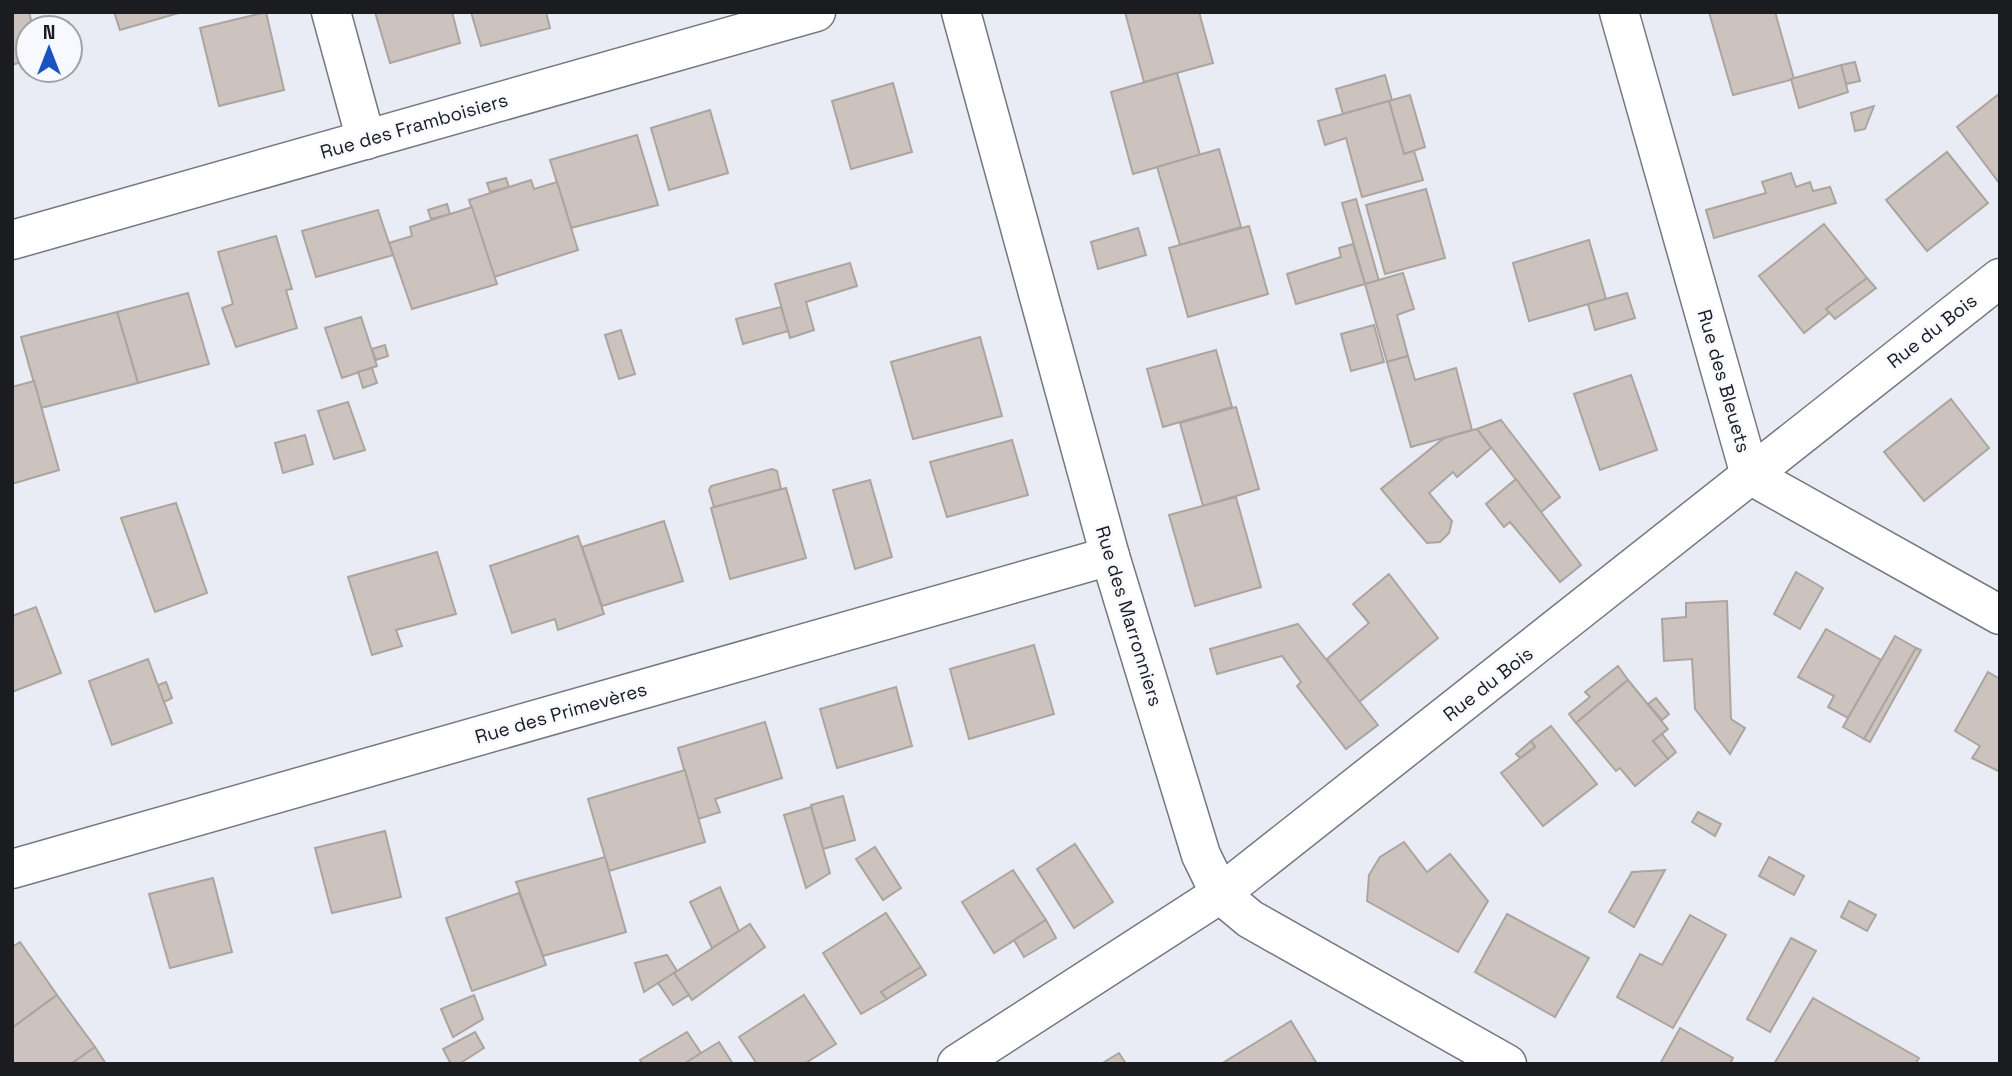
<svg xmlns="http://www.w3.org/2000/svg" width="2012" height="1076" viewBox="0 0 2012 1076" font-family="'Space Grotesk',sans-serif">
<rect width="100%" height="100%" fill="#e9ecf5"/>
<!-- building -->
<g fill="#ccc3be" stroke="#aca49f" stroke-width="2">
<path d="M12,12H29L33,28H28V60L12,65Z"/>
<path d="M114,12H182L120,30Z"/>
<path d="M266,12L284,90L219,106L200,28Z"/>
<path d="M375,12H452L460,43L390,63Z"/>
<path d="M471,12H546L550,28L481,46Z"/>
<path d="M1125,12H1199L1213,63L1144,82Z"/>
<path d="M1709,12H1775L1794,79L1733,95Z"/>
<path d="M1855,62L1860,81L1846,84L1841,65Z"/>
<path d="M1841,65L1848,92L1799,108L1791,79Z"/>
<path d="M1177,73L1200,155L1133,174L1111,92Z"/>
<path d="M1385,75L1392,100L1343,114L1336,89Z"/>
<path d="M893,83L912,152L851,169L832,101Z"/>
<path d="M2000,93V184L1957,127Z"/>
<path d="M1410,95L1425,147L1404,154L1389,101Z"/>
<path d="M1389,101L1404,154L1414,151L1423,180L1362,197L1346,138L1325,145L1318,121Z"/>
<path d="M1874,106L1865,129L1855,131L1851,113Z"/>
<path d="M710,110L728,173L669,190L651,128Z"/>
<path d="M637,135L658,205L571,228L550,160Z"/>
<path d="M1219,149L1241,227L1180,245L1157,167Z"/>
<path d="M1947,152L1988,203L1927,251L1886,200Z"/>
<path d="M1791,173L1796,187L1810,182L1813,191L1830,187L1836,203L1714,238L1706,210L1766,193L1762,182Z"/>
<path d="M506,178L509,187L490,192L487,183Z"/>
<path d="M531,180L534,189L557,182L578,250L494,277L469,200Z"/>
<path d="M1426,189L1445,258L1385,274L1366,205Z"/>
<path d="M1356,199L1379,281L1365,284L1342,203Z"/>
<path d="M447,204L450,214L431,219L428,210Z"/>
<path d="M472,207L497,284L412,309L389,243L412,236L410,227Z"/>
<path d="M378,210L393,255L316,277L302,231Z"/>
<path d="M1824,224L1867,278L1826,309L1829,313L1804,333L1759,276Z"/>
<path d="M1249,226L1268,294L1188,317L1169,248Z"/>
<path d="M1138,228L1146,255L1098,269L1091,242Z"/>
<path d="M276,236L292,289L286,290L297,328L236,347L222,308L233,304L218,252Z"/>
<path d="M1589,240L1606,299L1529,321L1513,263Z"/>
<path d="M1353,244L1365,284L1296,304L1287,274L1341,257L1339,248Z"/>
<path d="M850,263L857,286L806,302L814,330L790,338L775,284Z"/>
<path d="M1403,273L1414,309L1397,315L1408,356L1387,362L1365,284Z"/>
<path d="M1867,278L1876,288L1835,319L1826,309Z"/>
<path d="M188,293L209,364L138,383L117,312Z"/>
<path d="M1627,293L1635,318L1595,330L1588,304Z"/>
<path d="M781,307L788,331L743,344L736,319Z"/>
<path d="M117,312L138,383L41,408L21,337Z"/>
<path d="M361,317L377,366L342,378L325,328Z"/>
<path d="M1374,325L1384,362L1351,371L1341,334Z"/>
<path d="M621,330L635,374L619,379L605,335Z"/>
<path d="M980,337L1002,416L913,439L891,362Z"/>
<path d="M385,345L388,356L376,360L372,349Z"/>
<path d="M1216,350L1232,407L1163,427L1147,369Z"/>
<path d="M1408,356L1415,380L1456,368L1472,430L1411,447L1387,362Z"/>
<path d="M372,368L377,383L363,388L358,372Z"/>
<path d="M1631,375L1657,450L1600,470L1574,394Z"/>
<path d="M34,381L59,470L12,484V387Z"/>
<path d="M1951,399L1989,448L1924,501L1884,452Z"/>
<path d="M348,402L365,450L334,459L318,411Z"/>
<path d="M1236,407L1259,489L1203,506L1180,423Z"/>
<path d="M1501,420L1560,497L1541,512L1477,429Z"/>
<path d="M1477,429L1491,448L1457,477L1453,472L1429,493L1452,521L1449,533L1440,542L1427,543L1381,489L1444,438Z"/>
<path d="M305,435L313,464L283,473L275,443Z"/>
<path d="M1012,440L1028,495L947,517L930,462Z"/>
<path d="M772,469L777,471L781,489L714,507L709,490L711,486Z"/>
<path d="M1516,479L1581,565L1560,582L1510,522L1504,527L1486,504Z"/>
<path d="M870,480L892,557L855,569L833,490Z"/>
<path d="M786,488L806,558L730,579L711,508Z"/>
<path d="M1236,497L1261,587L1195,606L1169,515Z"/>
<path d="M176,503L207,593L155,612L121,518Z"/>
<path d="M664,521L683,581L602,606L582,547Z"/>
<path d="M578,536L604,614L558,630L555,619L512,633L490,566Z"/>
<path d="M437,552L456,614L396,630L402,646L372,655L348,577Z"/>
<path d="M1796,572L1823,588L1800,629L1774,614Z"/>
<path d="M1389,574L1438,638L1359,702L1327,659L1369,623L1353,604Z"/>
<path d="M1727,601L1731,719L1745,728L1730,754L1695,709L1692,659L1664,661L1662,619L1686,617V603Z"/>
<path d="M36,607L61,673L12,692V616Z"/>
<path d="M1298,624L1378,725L1346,749L1297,686L1301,682L1282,656L1217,674L1210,649Z"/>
<path d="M1826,629L1881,660L1848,718L1828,707L1834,696L1798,677Z"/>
<path d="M1895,636L1916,648L1864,739L1843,727Z"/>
<path d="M1034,645L1054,714L969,739L950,669Z"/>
<path d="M1916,648L1921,650L1870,742L1864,739Z"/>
<path d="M148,659L172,723L112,745L89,681Z"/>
<path d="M1618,666L1628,680L1576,723L1569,714L1590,697L1585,692Z"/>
<path d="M1988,672L2000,679V772L1972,758L1980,746L1955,731Z"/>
<path d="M1628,680L1668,729L1653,741L1668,759L1635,786L1620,768L1616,771L1576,723Z"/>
<path d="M166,682L172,698L164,702L158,685Z"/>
<path d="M896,687L912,746L837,768L820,709Z"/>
<path d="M1656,698L1669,714L1662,720L1648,704Z"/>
<path d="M765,722L782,778L715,799L720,812L698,819L678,748Z"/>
<path d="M1551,726L1597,784L1543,826L1501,773L1535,747L1531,741Z"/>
<path d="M1662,734L1676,752L1668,759L1653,741Z"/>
<path d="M1531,741L1535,747L1520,758L1516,754Z"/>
<path d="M685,770L705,842L609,871L588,799Z"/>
<path d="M843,796L855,840L823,849L811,805Z"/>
<path d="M811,807L830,873L806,888L784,815Z"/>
<path d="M1698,812L1721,824L1715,836L1692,822Z"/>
<path d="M385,831L401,897L332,913L315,848Z"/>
<path d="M1404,842L1427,872L1450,854L1488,901L1458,952L1367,901L1369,875L1380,857Z"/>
<path d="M1075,844L1113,902L1074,928L1037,869Z"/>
<path d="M875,847L901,888L883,900L856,859Z"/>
<path d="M605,857L626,932L543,956L516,882Z"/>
<path d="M1769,857L1804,876L1794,895L1759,876Z"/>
<path d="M1013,870L1046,920L994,953L962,902Z"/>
<path d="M1665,870L1634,927L1609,912L1632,872Z"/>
<path d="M213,878L232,952L170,968L149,894Z"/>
<path d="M720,887L739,931L712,948L690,902Z"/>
<path d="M519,893L546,965L472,991L446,918Z"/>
<path d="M1849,901L1876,915L1867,931L1841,917Z"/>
<path d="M886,913L921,967L881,992L887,999L861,1014L823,953Z"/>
<path d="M1507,914L1589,958L1555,1017L1475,972Z"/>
<path d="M1690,915L1726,935L1673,1028L1617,997L1640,954L1662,965Z"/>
<path d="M1046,920L1056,938L1024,957L1014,940Z"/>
<path d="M750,924L765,947L692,1000L674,973Z"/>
<path d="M1791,938L1816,951L1770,1032L1747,1019Z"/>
<path d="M20,942L57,995L12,1028V947Z"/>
<path d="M667,955L677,971L644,992L635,963Z"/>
<path d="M921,967L926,975L887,999L881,992Z"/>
<path d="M674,973L689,995L673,1005L658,983Z"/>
<path d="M57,995L95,1047L71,1064H13L12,1028Z"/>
<path d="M474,995L483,1019L453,1037L441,1009Z"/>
<path d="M804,995L836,1044L804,1064H757L739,1037Z"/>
<path d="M1813,998L1919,1058L1915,1064H1774Z"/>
<path d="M1291,1021L1317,1064H1221Z"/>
<path d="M1680,1028L1733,1058L1730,1064H1660Z"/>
<path d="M475,1032L484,1048L459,1064H451L443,1049Z"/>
<path d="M687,1032L701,1053L684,1064H643L640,1060Z"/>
<path d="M719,1042L733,1064H684L701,1053Z"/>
<path d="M95,1047L106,1064H71Z"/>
<path d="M1119,1053L1126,1064H1101Z"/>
</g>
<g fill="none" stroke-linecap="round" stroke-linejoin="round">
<defs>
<g id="street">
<path d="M331,12L366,140"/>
<path d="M961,12L1110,556L1201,855L1220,894L1250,919L1507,1064"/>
<path d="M1619,12L1750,475L2000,615"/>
<path d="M12,240L816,12"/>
<path d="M12,869L1110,556"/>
<path d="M957,1064L1220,894L2000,278"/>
</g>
</defs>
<!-- street casing -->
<use href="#street" stroke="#767880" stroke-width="41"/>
<!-- street -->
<use href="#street" stroke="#fff" stroke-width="38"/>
</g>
<g text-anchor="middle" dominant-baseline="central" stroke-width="5" stroke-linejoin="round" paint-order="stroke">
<!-- street labels -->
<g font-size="19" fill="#1b1c1f" stroke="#f8f9ff">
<text transform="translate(414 126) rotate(-16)">Rue des Framboisiers</text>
<text transform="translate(1932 331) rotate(-38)">Rue du Bois</text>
<text transform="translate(1724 381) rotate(74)">Rue des Bleuets</text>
<text transform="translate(1129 616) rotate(73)">Rue des Marronniers</text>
<text transform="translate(1488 684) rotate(-38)">Rue du Bois</text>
<text transform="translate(561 713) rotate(-16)">Rue des Primevères</text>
</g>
</g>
<!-- border -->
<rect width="2012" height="1076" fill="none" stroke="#1b1c1f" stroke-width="28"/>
<!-- north arrow -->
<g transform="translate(49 49)"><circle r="33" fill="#f8f9ff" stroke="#a0a1a5" stroke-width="2"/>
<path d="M0-5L12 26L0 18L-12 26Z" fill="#1a53bf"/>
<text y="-10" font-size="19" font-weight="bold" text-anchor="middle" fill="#1b1c1f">N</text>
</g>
</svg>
